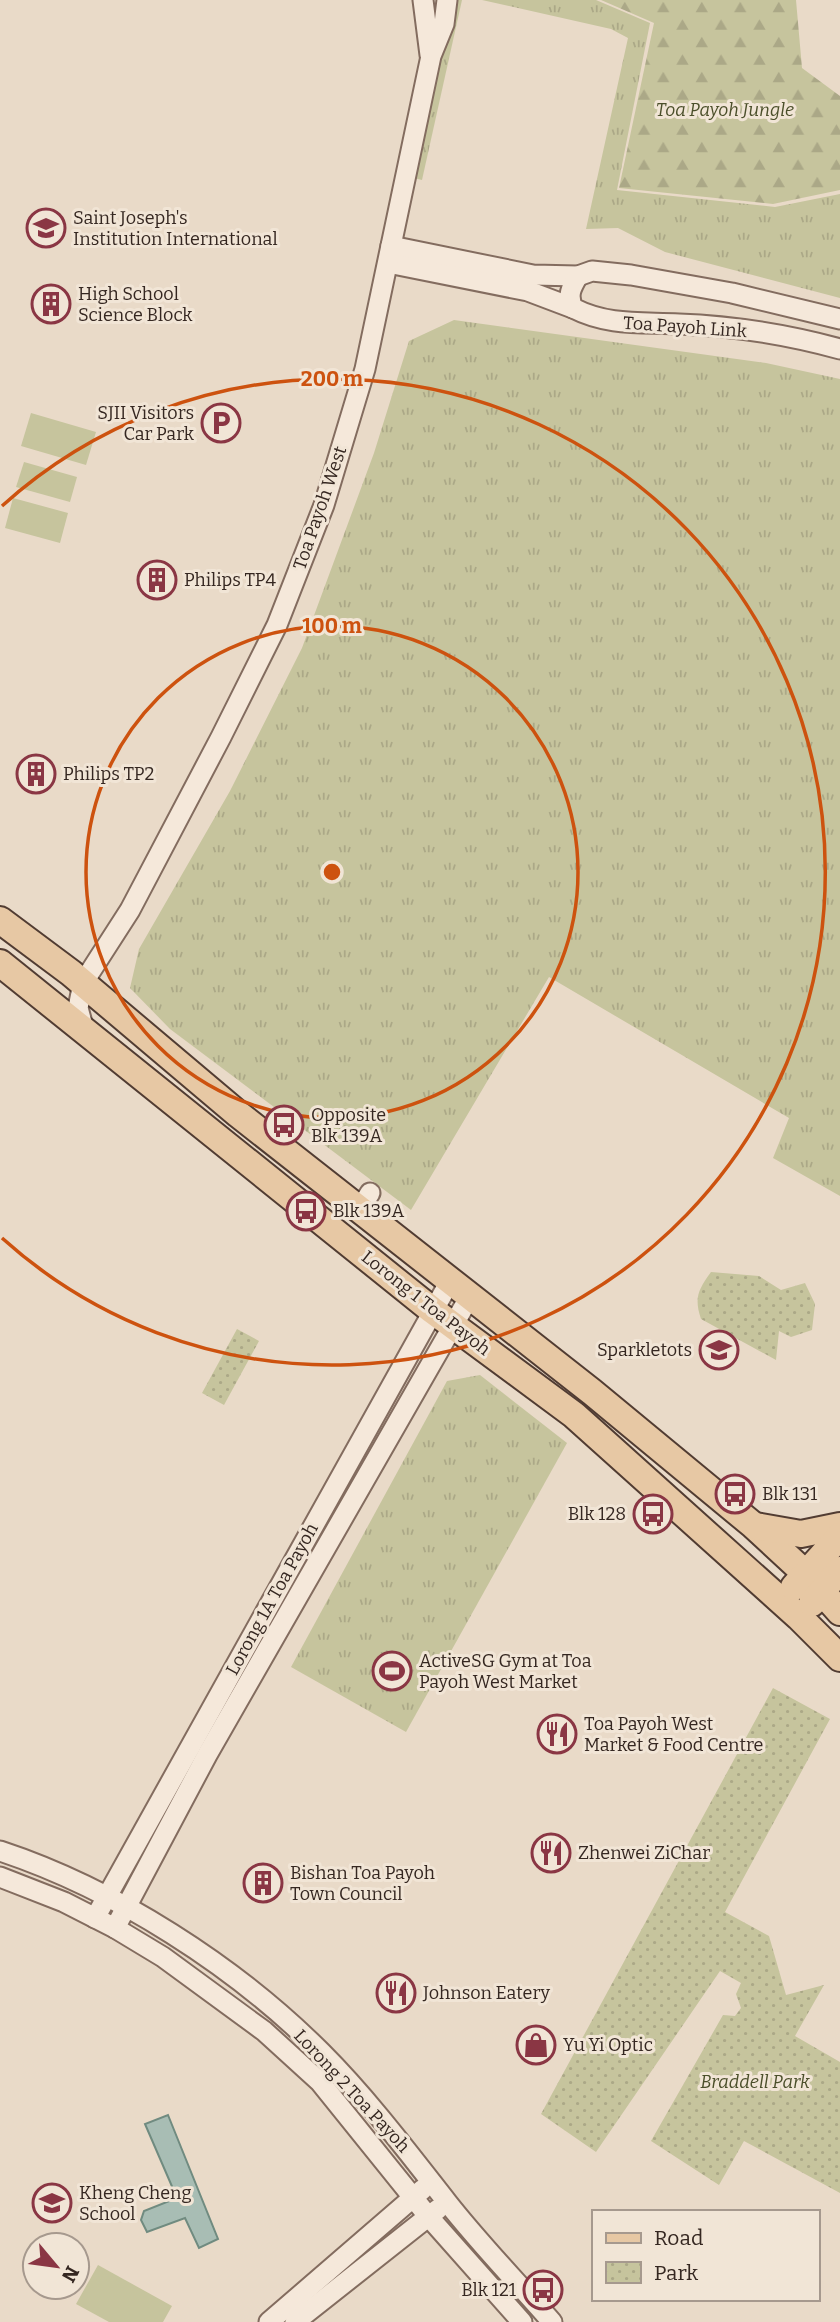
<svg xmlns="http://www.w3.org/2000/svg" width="840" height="2322" viewBox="0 0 840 2322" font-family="Bitter,serif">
<defs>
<pattern id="grass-tufts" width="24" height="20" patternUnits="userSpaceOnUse" patternTransform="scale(1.75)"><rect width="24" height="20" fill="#c6c49d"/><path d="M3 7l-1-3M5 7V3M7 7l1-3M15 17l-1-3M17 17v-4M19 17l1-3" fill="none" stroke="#aba887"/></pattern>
<pattern id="forest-firs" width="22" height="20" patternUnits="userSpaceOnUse" patternTransform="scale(1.75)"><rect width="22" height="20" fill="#c6c49d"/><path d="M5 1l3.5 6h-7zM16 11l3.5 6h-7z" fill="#aba887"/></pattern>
<pattern id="park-dots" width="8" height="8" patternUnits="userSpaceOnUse" patternTransform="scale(1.75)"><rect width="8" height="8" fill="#c6c49d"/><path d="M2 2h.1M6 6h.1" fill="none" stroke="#aba887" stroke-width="1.8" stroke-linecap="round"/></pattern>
</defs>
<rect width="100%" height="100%" fill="#e9dac8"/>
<!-- grass -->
<g fill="url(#grass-tufts)">
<path d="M448,0H462L422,180L409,177Z"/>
<path d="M482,0H596L650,23L617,190L775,207L840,194V298L665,252L618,228L586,229L628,38L611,29Z"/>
<path d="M454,320L766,363L840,379V1196L773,1158L789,1118L549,977L411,1210L170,1029L130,988L139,949L230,791L302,648L374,453L409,341Z"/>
<path d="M480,1375L567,1443L406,1732L291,1667L447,1381Z"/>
</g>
<!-- forest -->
<path fill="url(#forest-firs)" d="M601,0H796L802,68L840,96V190L773,204L619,188L654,23Z"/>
<!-- park -->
<g fill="url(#park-dots)">
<path d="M711,1272L759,1276L781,1290L805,1283L815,1304L812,1330L791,1337L779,1331L776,1360L701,1319C694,1298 698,1290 711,1272Z"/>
<path d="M237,1329L259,1341L224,1405L202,1393Z"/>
<path d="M773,1688L830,1719L725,1912L769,1936L786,1995L824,1985L795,2036L840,2062V2193L744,2141L719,2185L651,2141L723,2015L735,2016L741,2008L736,1994L741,1983L720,1971L596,2152L541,2114Z"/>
</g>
<!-- garden -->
<g fill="#c6c49d">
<path d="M31,413L96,432L86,465L21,446Z"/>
<path d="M24,462L77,477L70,502L16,487Z"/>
<path d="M13,498L68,513L60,543L5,528Z"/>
<path d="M98,2265L172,2306L163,2322H109L76,2304Z"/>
</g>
<!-- water -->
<path fill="#a8bdb4" stroke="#708b80" stroke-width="2" d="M168,2115L218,2239L199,2248L185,2218L147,2232L141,2220L144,2211L177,2198L145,2124Z"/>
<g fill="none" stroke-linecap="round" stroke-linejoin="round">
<defs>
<g id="minor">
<path d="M423,0L430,55"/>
<path d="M391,246L533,275L578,276L592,271L631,275L732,293L840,319"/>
<path d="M388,263L528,291L573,308"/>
<path d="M578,276C571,288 567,295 573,308C608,326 641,322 679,324C732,326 789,335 840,349"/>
<path d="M84,1030L78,1008L83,983L130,910L221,737L277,625L324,505L365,369L431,56L444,24L447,0"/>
<path d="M360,1209L370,1193"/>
<path d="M0,1851C115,1889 235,1966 321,2052C367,2098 407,2151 447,2202C480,2244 517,2282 552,2322"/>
<path d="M0,1877L64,1902L115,1928L163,1957L264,2031L320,2082L428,2216L522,2322"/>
<path d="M95,1918L450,1281"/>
<path d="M115,1928L207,1755L470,1296"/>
<path d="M269,2322L423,2189"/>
<path d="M295,2322L438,2209"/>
</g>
<g id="major">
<path d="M0,920L71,973L238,1114L592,1392L753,1525L806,1574L840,1612"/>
<path d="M0,963L432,1310L574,1415L799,1617L840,1658"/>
<path d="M755,1526L801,1534L840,1526"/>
<path d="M794,1587L840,1536"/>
<path d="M812,1603L840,1570"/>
</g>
</defs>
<!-- minor casing -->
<use href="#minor" stroke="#836c5f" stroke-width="23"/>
<!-- major casing -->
<use href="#major" stroke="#513c32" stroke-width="30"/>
<!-- minor -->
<use href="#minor" stroke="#f5e8da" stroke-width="19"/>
<!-- major -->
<use href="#major" stroke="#e7c8a4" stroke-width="26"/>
</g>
<!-- distance rings -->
<g fill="none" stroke="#cd520f" stroke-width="3.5">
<circle cx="332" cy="872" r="246"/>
<path d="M2 506A493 493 0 1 1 2 1238"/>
</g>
<!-- icons -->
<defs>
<symbol id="school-ring" viewBox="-11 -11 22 22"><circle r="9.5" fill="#f1e5d6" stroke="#8a3644" stroke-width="1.5"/><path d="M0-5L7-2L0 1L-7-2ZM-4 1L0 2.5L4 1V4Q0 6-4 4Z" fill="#8a3644"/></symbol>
<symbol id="building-ring" viewBox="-11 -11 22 22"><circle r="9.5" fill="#f1e5d6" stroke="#8a3644" stroke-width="1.5"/><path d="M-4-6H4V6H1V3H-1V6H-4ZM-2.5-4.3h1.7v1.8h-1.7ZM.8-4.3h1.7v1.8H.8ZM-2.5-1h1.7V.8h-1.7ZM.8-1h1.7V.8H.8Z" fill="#8a3644"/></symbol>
<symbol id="parking-ring" viewBox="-11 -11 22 22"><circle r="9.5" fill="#f1e5d6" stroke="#8a3644" stroke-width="1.5"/><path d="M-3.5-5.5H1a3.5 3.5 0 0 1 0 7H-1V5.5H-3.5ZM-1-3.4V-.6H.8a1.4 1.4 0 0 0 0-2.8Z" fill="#8a3644"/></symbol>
<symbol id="bus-ring" viewBox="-11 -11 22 22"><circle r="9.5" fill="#f1e5d6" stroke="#8a3644" stroke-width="1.5"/><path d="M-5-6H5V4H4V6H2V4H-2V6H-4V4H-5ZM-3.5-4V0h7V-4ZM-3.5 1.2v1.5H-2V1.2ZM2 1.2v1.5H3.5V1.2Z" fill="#8a3644"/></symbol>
<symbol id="stadium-ring" viewBox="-11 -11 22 22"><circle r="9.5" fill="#f1e5d6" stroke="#8a3644" stroke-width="1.5"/><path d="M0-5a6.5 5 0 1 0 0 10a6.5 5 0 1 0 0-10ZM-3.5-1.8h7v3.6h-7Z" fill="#8a3644"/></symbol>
<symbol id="restaurant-ring" viewBox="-11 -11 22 22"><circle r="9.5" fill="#f1e5d6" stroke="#8a3644" stroke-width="1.5"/><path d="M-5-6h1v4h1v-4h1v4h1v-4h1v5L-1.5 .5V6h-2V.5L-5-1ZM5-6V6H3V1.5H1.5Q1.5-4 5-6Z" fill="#8a3644"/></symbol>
<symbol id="shop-ring" viewBox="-11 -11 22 22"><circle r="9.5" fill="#f1e5d6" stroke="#8a3644" stroke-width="1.5"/><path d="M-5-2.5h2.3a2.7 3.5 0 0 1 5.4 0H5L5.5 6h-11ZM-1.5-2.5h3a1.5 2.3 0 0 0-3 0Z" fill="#8a3644"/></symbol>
</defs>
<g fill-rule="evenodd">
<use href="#school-ring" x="24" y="206" width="44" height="44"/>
<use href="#building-ring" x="29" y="282" width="44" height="44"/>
<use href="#parking-ring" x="199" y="401" width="44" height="44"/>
<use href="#building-ring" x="135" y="558" width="44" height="44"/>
<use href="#building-ring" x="14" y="752" width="44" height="44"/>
<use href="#bus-ring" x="262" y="1103" width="44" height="44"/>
<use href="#bus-ring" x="284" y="1189" width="44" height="44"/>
<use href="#school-ring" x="697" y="1328" width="44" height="44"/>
<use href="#bus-ring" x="713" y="1472" width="44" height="44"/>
<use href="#bus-ring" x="631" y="1492" width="44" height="44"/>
<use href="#stadium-ring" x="370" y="1649" width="44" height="44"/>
<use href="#restaurant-ring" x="535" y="1712" width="44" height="44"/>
<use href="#restaurant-ring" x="529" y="1831" width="44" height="44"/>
<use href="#building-ring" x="241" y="1861" width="44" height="44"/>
<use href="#restaurant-ring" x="374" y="1971" width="44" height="44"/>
<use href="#shop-ring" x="514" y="2023" width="44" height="44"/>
<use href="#school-ring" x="30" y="2181" width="44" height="44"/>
<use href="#bus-ring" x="521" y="2268" width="44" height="44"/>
</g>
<g text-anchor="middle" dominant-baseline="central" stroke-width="6" stroke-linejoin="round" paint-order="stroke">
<!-- park labels -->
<g font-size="18" font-style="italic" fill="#4b4f2a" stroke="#f1e5d6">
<text x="725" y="110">Toa Payoh Jungle</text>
<text x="755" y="2082">Braddell Park</text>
</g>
<!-- poi labels -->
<g font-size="18" fill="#352721" stroke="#f1e5d6" text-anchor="start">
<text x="73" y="218">Saint Joseph's<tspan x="73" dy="21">Institution International</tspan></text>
<text x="78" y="294">High School<tspan x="78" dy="21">Science Block</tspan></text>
<text x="194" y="413" text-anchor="end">SJII Visitors<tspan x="194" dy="21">Car Park</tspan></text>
<text x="184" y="580">Philips TP4</text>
<text x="63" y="774">Philips TP2</text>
<text x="311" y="1115">Opposite<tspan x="311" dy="21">Blk 139A</tspan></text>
<text x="333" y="1211">Blk 139A</text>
<text x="692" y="1350" text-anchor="end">Sparkletots</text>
<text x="762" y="1494">Blk 131</text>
<text x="626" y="1514" text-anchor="end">Blk 128</text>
<text x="419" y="1661">ActiveSG Gym at Toa<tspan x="419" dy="21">Payoh West Market</tspan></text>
<text x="584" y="1724">Toa Payoh West<tspan x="584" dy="21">Market &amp; Food Centre</tspan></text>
<text x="578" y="1853">Zhenwei ZiChar</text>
<text x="290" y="1873">Bishan Toa Payoh<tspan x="290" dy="21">Town Council</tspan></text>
<text x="423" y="1993">Johnson Eatery</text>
<text x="563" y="2045">Yu Yi Optic</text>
<text x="79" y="2193">Kheng Cheng<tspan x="79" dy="21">School</tspan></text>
<text x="516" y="2290" text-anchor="end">Blk 121</text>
</g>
<!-- street labels -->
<g font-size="18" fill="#352721" stroke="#f1e5d6">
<text transform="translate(685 327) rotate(4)">Toa Payoh Link</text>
<text transform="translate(320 508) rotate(-71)">Toa Payoh West</text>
<text transform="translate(426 1303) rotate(38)">Lorong 1 Toa Payoh</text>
<text transform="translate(272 1599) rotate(-61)">Lorong 1A Toa Payoh</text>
<text transform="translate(352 2091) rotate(47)">Lorong 2 Toa Payoh</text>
</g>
</g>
<circle cx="332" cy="872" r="10" fill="#cd520f" stroke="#f1e5d6" stroke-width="3.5"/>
<g font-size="21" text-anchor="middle" font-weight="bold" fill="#cd520f" stroke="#f1e5d6" stroke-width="6" stroke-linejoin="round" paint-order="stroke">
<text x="332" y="386">200 m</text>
<text x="332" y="633">100 m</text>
</g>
<!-- legend -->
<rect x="592" y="2210" width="228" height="91" fill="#f1e5d6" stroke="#a6998e" stroke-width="2"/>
<rect x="606" y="2233" width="35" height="10" fill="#e7c8a4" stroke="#a6998e" stroke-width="2"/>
<text x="654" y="2245" font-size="21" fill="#352721">Road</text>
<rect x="606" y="2262" width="35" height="21" fill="url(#park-dots)" stroke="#a6998e" stroke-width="2"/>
<text x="654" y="2280" font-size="21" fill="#352721">Park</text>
<!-- north arrow -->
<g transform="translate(56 2266) rotate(119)"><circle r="33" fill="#f1e5d6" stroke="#a6998e" stroke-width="2"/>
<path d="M0-5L12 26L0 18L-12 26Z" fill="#8a3644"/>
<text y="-10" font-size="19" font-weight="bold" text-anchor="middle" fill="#352721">N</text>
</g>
</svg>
